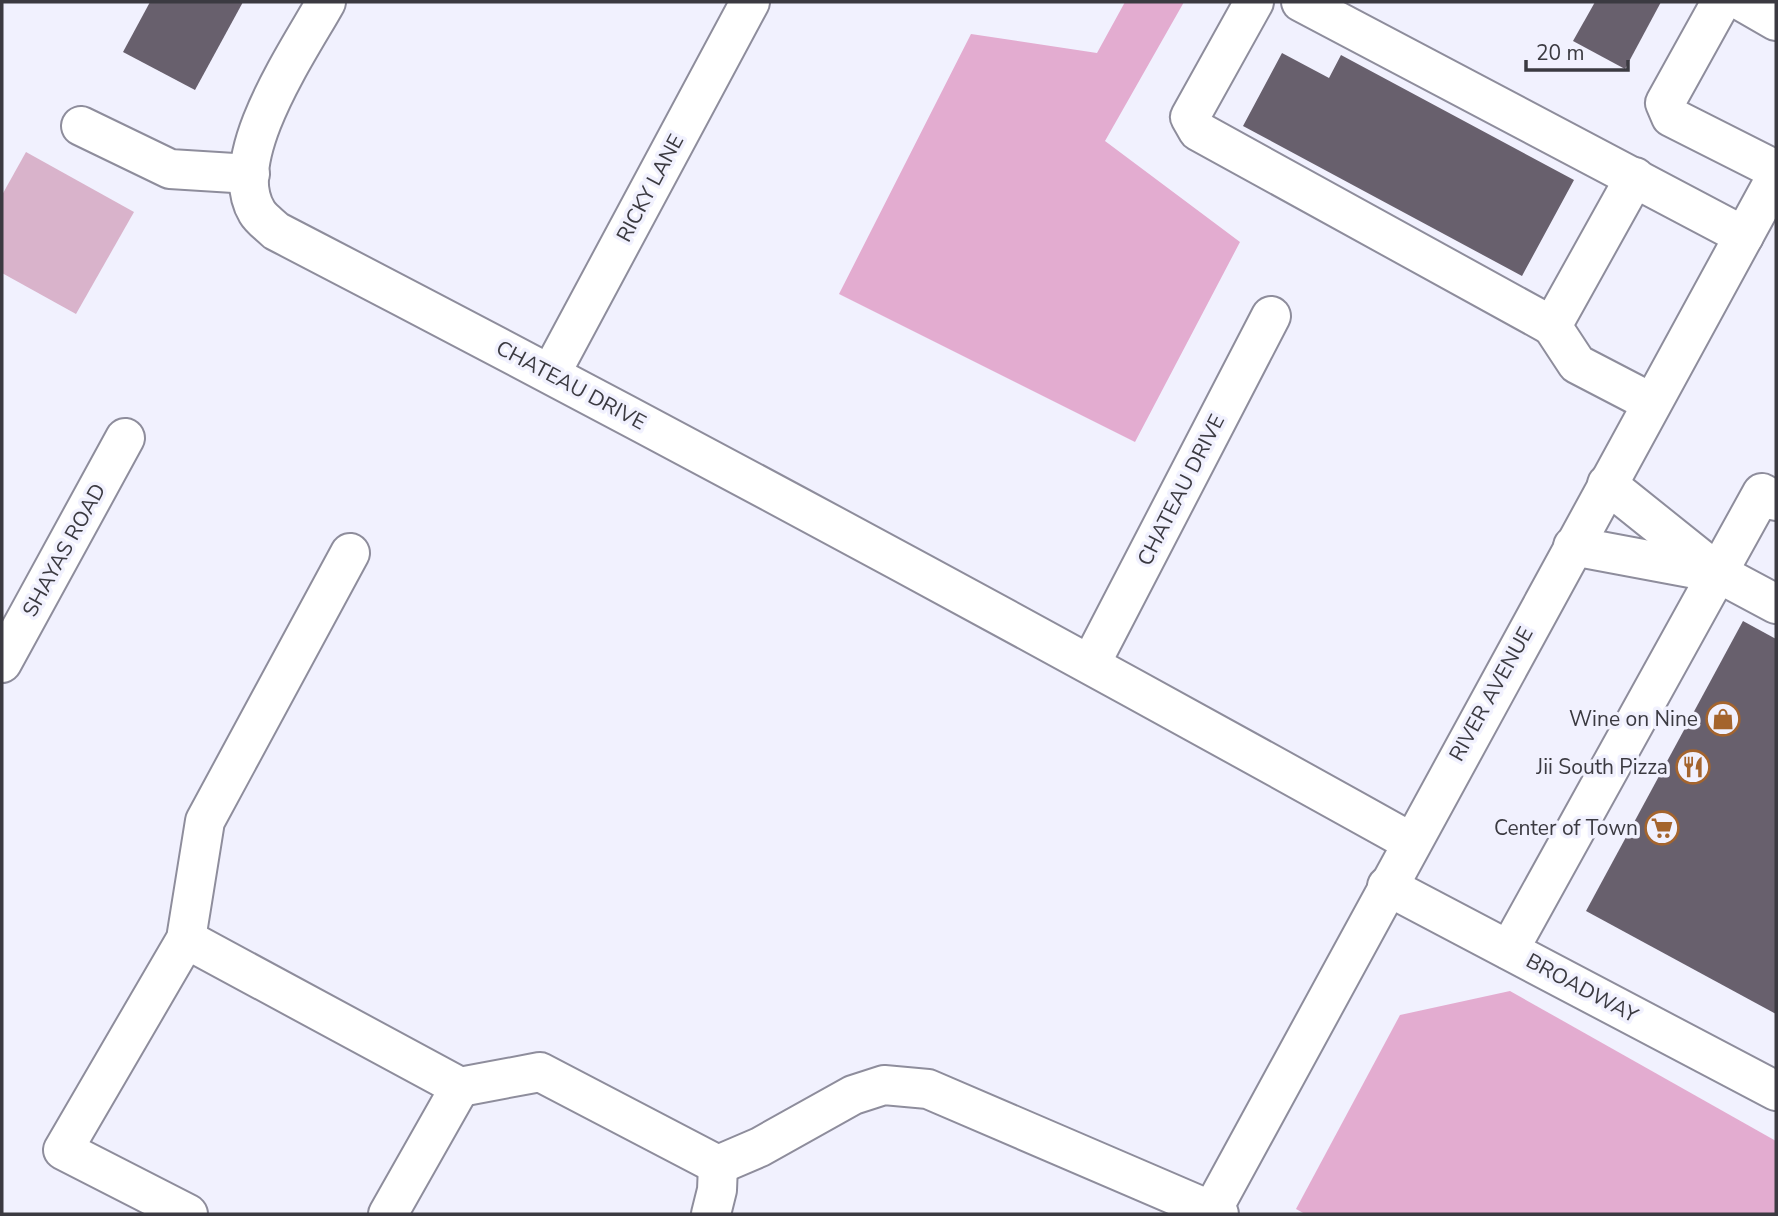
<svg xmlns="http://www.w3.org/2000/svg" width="1778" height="1216" viewBox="0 0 1778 1216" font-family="'Nunito Sans',sans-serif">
<rect width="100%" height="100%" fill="#f1f1fe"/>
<!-- green -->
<path fill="#d9b3cb" d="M26,152L134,212L76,314L2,273V195Z"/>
<!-- forest -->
<g fill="#e3acd0">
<path d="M1125,2H1184L1105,141L1240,242L1135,442L839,294L971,34L1097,53Z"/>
<path d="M1510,991L1776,1141V1214H1305L1296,1209L1400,1015Z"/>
</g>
<!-- building -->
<g fill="#68606d">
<path d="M150,2H243L195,90L123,52Z"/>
<path d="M1595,2H1661L1625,69L1573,41Z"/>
<path d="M1282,53L1329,78L1341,55L1574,180L1522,276L1243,126Z"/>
<path d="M1743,621L1776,639V1014L1586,911Z"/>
</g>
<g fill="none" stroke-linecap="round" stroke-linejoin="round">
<defs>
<g id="minor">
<path d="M326,2C300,49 224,158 257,212C261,219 270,225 276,231C658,429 1036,633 1411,842"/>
<path d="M1254,2L1190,117L1198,131L1552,326"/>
<path d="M1301,2L1744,236"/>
<path d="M1721,2L1665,103L1671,117L1776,170"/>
<path d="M1743,2L1776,21"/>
<path d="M81,126L170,169L250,174"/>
<path d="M1635,177L1552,326L1577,364L1652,403"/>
<path d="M551,373L750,2"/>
<path d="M1607,484L1718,573L1776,604"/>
<path d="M1573,546L1712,572"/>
<path d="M2,663L125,438"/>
<path d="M1091,663L1271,316"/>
<path d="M1387,886L1776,1091"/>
<path d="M186,939L460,1087L540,1072L718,1165L760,1147L853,1095L884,1085L928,1089L1219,1214"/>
<path d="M1509,950L1762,493L1776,501"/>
<path d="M188,1214L63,1150L186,939L205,821L350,553"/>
<path d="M388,1214L460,1087"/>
<path d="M711,1214L717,1190L718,1165"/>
</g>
<path id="highway" d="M1210,1214L1776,177"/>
</defs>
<!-- minor casing -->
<use href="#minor" stroke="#8e8d9c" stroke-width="42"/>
<!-- highway casing -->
<use href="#highway" stroke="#8e8d9c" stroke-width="42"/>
<!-- minor -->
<use href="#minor" stroke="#fff" stroke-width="38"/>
<!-- highway -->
<use href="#highway" stroke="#fff" stroke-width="38"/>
</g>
<!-- icons -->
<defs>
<symbol id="shop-ring" viewBox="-11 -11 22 22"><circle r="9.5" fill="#f1f1fe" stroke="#a4642d" stroke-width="1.5"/><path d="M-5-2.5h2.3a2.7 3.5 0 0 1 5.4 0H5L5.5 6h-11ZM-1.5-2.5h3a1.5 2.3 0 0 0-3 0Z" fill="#a4642d"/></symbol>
<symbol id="restaurant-ring" viewBox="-11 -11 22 22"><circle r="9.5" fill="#f1f1fe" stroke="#a4642d" stroke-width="1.5"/><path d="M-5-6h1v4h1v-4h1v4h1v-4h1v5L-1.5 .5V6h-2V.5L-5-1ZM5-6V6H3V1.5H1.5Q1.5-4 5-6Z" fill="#a4642d"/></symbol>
<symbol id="supermarket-ring" viewBox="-11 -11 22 22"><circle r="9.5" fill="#f1f1fe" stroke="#a4642d" stroke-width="1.5"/><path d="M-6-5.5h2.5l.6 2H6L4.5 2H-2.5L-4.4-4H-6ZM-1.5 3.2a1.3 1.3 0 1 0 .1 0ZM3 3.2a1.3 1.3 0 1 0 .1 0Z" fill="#a4642d"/></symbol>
</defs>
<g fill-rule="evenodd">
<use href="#shop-ring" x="1704" y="700" width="38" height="38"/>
<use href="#restaurant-ring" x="1674" y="748" width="38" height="38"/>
<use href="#supermarket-ring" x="1643" y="809" width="38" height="38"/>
</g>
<g text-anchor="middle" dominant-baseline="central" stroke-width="7" stroke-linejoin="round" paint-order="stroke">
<!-- street labels -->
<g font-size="21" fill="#3b3a41" stroke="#f1f1fe">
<text transform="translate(650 188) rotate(-62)">RICKY LANE</text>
<text transform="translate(571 385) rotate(28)">CHATEAU DRIVE</text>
<text transform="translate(1181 490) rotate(-63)">CHATEAU DRIVE</text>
<text transform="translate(64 550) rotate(-61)">SHAYAS ROAD</text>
<text transform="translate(1491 694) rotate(-61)">RIVER AVENUE</text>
<text transform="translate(1582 988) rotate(28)">BROADWAY</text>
</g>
<!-- poi labels -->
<g font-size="21" fill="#3b3a41" stroke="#f1f1fe" text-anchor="end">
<text x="1698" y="719">Wine on Nine</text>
<text x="1668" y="767">Jii South Pizza</text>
<text x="1638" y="828">Center of Town</text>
</g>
</g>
<!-- border -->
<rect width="1778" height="1216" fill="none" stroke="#3b3a41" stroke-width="7"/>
<!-- scale -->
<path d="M1526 60v10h102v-10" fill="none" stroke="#3b3a41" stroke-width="3.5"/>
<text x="1536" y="60" font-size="21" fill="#3b3a41" stroke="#f1f1fe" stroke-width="5" paint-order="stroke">20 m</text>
</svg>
